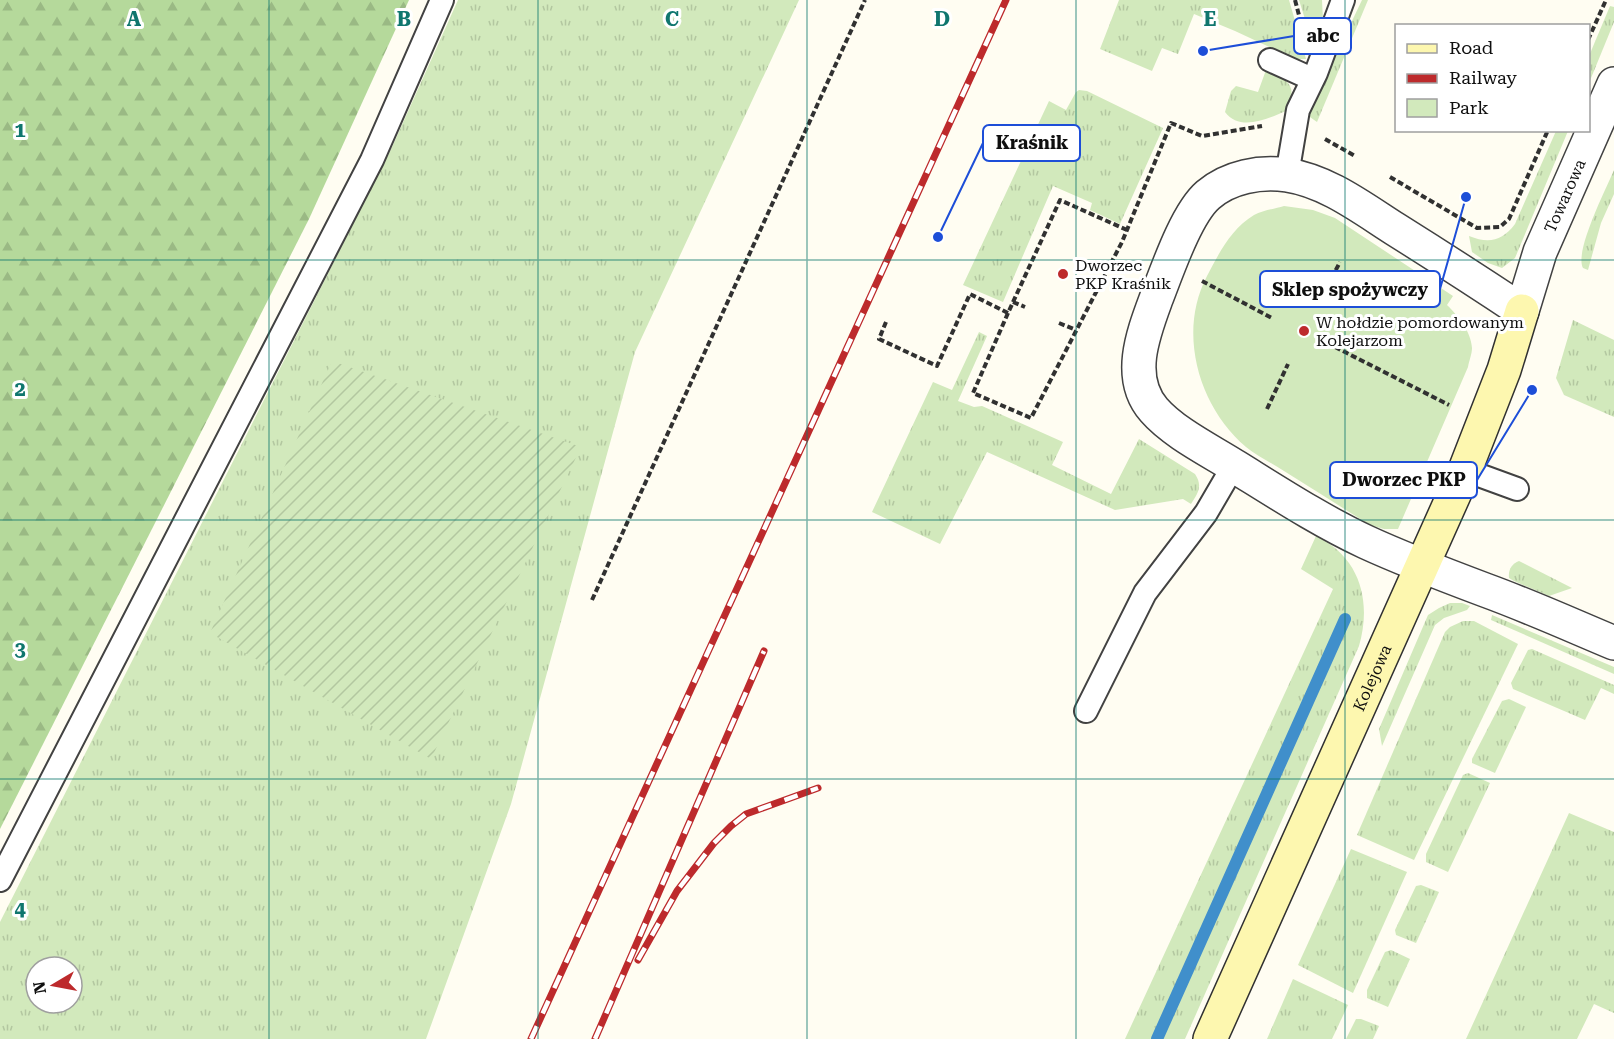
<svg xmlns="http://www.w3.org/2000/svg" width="1614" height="1039" viewBox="0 0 1614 1039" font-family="'Roboto Serif',serif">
<defs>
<pattern id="grass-tufts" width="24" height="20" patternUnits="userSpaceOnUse" patternTransform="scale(1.5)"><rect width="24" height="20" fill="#d2e9bc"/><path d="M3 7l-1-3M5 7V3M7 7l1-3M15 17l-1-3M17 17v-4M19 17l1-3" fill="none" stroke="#b3c7a0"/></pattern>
<pattern id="forest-firs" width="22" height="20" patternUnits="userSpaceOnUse" patternTransform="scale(1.5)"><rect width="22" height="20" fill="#b5d99b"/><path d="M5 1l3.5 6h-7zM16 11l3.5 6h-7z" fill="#9ab984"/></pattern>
<pattern id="garden-furrows" width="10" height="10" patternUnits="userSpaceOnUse" patternTransform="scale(1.5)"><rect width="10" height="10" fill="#d2e9bc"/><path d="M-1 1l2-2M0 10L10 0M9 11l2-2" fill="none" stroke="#b3c7a0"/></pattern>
</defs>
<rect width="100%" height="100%" fill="#fffdf2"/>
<!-- grass -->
<g fill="url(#grass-tufts)" fill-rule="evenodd">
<path d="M458,0H799L635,352L511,804L426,1039H0V922L392,147ZM36,967H72V1003H36Z"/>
<path d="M1119,0H1289L1306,59H1295L1235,31L1194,14L1178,54L1162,48L1152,71L1100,49Z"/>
<path d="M1299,0H1322L1323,21L1315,51Z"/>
<path d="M1362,0H1368L1317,122L1307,115Z"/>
<path d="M1610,6L1614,7V22L1589,83V56Z"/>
<path d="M1266,70C1288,80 1299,85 1286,111C1267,119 1240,132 1225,112L1231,91L1236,86L1258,92Z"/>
<path d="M1079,90L1087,91L1163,128L1120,224L1090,210L1092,203L1053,186L1003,302L963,285L1049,101L1066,110L1076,92Z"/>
<path d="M1556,131H1568L1515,258L1502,268L1488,263L1472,252L1469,236C1489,244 1502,241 1515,224Z"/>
<path d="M1614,170V194L1601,223L1588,270L1583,268C1574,252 1606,189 1614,170Z"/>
<path d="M1573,320L1614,340V417L1564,395L1556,378Z"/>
<path d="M979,332L987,336L958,401L974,407L982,406L1063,442L1052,465L1111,494L1139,439L1195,474C1203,486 1198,493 1191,504L1183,499L1115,510L987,452L940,544L872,512L933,382L952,390Z"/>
<path d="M1316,536C1360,557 1372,601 1359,646L1185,1039H1125L1333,589L1301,569Z"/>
<path d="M1519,561L1572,588L1549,596L1514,581L1509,578C1508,569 1512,564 1519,561Z"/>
<path d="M1450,603H1462L1470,606L1467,610L1444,618L1435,625L1382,746L1379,729L1428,615L1439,608Z"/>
<path d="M1492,615L1614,667V674L1491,620Z"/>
<path d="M1463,621H1474L1518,644L1414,860L1357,835L1445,632L1450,627Z"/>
<path d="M1532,649L1614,685V694L1601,688L1585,720L1513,689L1511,683L1528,650Z"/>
<path d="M1509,699L1526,707L1495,773L1472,763V759L1502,701Z"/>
<path d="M1468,773L1490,783L1448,872L1426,862V854L1463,775Z"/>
<path d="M1569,813L1614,832V1013L1594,1004L1577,1039H1466Z"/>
<path d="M1351,849L1407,872L1353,993L1298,965Z"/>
<path d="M1421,885L1439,892L1416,943L1396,935L1395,930L1416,886Z"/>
<path d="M1391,950L1410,959L1388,1007L1367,998V990L1385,952Z"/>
<path d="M1293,979L1348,1005L1332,1039H1267Z"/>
<path d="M1356,1019H1361L1379,1026L1373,1039H1346Z"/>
</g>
<!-- forest -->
<path fill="url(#forest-firs)" d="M0,0H409L309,219L0,829Z"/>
<!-- park -->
<path fill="#d2e9bc" d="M1284,206L1313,210L1335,218L1453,296L1447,305C1458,316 1471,331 1472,348C1472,354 1469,361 1468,367L1398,529H1384L1370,525C1341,507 1313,489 1284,471C1272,463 1257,456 1246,447C1199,407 1177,333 1207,276C1219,253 1231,229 1254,215C1263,210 1275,209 1284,206Z"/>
<!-- garden -->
<path fill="url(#garden-furrows)" d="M332,361L581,447L431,759L210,633Z"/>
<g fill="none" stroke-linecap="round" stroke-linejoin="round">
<!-- stream -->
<path stroke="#408fcb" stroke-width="12" d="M1157,1039L1345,619"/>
<defs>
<g id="lane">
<path d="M1270,60L1312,79"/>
<path d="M1287,175L1298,110L1316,73L1343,0"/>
<path d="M1465,470L1517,489"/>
<path d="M1086,711L1145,593L1206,513L1234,465"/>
<path d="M0,880L372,160L442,0"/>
</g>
<path id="street" d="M1614,84L1540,252L1522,311C1480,283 1438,256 1395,229C1362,208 1327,181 1287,175C1260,171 1229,177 1208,195C1186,214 1167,271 1156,299C1143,334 1126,378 1154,410C1174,433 1211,451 1236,467C1278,493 1321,521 1366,542C1405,560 1445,575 1485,590C1529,606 1571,625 1614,643"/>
<g id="secondary">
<path id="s1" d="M1210,1039L1465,470L1504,370L1522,311"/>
</g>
</defs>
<!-- lane casing -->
<use href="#lane" stroke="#424242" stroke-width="26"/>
<!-- street casing -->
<use href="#street" stroke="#424242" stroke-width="36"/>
<!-- secondary casing -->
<use href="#secondary" stroke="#313131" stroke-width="36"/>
<!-- path -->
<g stroke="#313131" stroke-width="4" stroke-dasharray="6 3" stroke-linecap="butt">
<path d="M1295,0L1300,19"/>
<path d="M1588,40L1606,0"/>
<path d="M1325,139L1355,156"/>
<path d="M1390,177L1477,228L1500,227L1509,219L1548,130"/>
<path d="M1202,281L1272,318"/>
<path d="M1013,302L1025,307"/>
<path d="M1319,302L1340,262"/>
<path d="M1008,313L973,393L1031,418L1122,242L1171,123L1202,136L1262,126"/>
<path d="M886,322L879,339L937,366L970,294L1008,313L1060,200L1127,230"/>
<path d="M1059,323L1076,330"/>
<path d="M1335,347L1449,405"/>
<path d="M1267,409L1288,364"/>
<path d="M592,600L865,0"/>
</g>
<!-- lane -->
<use href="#lane" stroke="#fff" stroke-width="22"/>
<!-- street -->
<use href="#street" stroke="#fff" stroke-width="33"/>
<!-- secondary -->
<use href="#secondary" stroke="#fdf7af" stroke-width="33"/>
<defs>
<g id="rail">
<path d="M638,960L677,891L714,843L731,826L746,814L818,788"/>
<path d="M531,1039L1006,0"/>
<path d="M595,1039L764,651"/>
</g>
</defs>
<!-- rail casing -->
<use href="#rail" stroke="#bd2a2c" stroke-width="7"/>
<!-- rail -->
<use href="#rail" stroke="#fff" stroke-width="4.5" stroke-dasharray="14" stroke-linecap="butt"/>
</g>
<!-- grid -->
<path fill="none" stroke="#0f766e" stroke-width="1.5" stroke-opacity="0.55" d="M269,0V1039M538,0V1039M807,0V1039M1076,0V1039M1345,0V1039M0,260H1614M0,520H1614M0,779H1614"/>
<!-- markers -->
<g fill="#bd2a2c" stroke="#fff" stroke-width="2">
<circle cx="1063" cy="274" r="6"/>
<circle cx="1304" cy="331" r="6"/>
</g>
<g text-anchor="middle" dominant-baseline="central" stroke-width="6" stroke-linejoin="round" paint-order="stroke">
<!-- street labels -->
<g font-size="16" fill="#0f0f0f" stroke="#fff">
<text transform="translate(1565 196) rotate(-66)">Towarowa</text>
<text stroke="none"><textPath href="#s1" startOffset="396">Kolejowa</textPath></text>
</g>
<!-- poi labels -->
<g font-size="16" fill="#0f0f0f" stroke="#fff" text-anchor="start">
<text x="1075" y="265">Dworzec<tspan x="1075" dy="18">PKP Kraśnik</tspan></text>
<text x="1316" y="322">W hołdzie pomordowanym<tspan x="1316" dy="18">Kolejarzom</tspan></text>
</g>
</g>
<g font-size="20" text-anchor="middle" font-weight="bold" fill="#0f766e" stroke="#fff" stroke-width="6" stroke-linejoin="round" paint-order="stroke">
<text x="134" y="26">A</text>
<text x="404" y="26">B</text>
<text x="672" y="26">C</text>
<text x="942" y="26">D</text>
<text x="1210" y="26">E</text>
<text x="20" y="137">1</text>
<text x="20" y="396">2</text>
<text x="20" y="656">3</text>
<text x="20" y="916">4</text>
</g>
<!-- callouts -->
<path fill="none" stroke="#1d4ed8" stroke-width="2" d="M1203 51L1294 36M938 237L983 143M1466 197L1440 289M1532 390L1477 480"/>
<g fill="#1d4ed8" stroke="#fff" stroke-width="2">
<circle cx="1203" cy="51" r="6"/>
<circle cx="938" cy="237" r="6"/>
<circle cx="1466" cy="197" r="6"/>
<circle cx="1532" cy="390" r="6"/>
</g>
<g fill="#fff" stroke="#1d4ed8" stroke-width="2">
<rect x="1294" y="18" width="57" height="36" rx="6"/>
<rect x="983" y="125" width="97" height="36" rx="6"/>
<rect x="1260" y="271" width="180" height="36" rx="6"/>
<rect x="1330" y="462" width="147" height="36" rx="6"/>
</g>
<g font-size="18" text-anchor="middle" font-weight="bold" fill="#0f0f0f">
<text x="1323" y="42">abc</text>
<text x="1032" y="149">Kraśnik</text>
<text x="1350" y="296">Sklep spożywczy</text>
<text x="1404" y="486">Dworzec PKP</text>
</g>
<!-- legend -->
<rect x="1395" y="24" width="195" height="108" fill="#ffffff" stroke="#9f9f9f" stroke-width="1.5"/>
<rect x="1407" y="44" width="30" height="9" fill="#fdf7af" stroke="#9f9f9f" stroke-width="1.5"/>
<text x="1449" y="54" font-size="18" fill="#0f0f0f">Road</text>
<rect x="1407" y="74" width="30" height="9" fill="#bd2a2c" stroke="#9f9f9f" stroke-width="1.5"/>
<text x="1449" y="84" font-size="18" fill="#0f0f0f">Railway</text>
<rect x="1407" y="99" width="30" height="18" fill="#d2e9bc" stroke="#9f9f9f" stroke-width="1.5"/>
<text x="1449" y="114" font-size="18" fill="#0f0f0f">Park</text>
<!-- north arrow -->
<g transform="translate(54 985) rotate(260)"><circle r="28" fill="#ffffff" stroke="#9f9f9f" stroke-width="1.5"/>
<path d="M0-4.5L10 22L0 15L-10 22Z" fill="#bd2a2c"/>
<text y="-9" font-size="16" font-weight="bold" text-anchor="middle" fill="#0f0f0f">N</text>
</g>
</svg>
